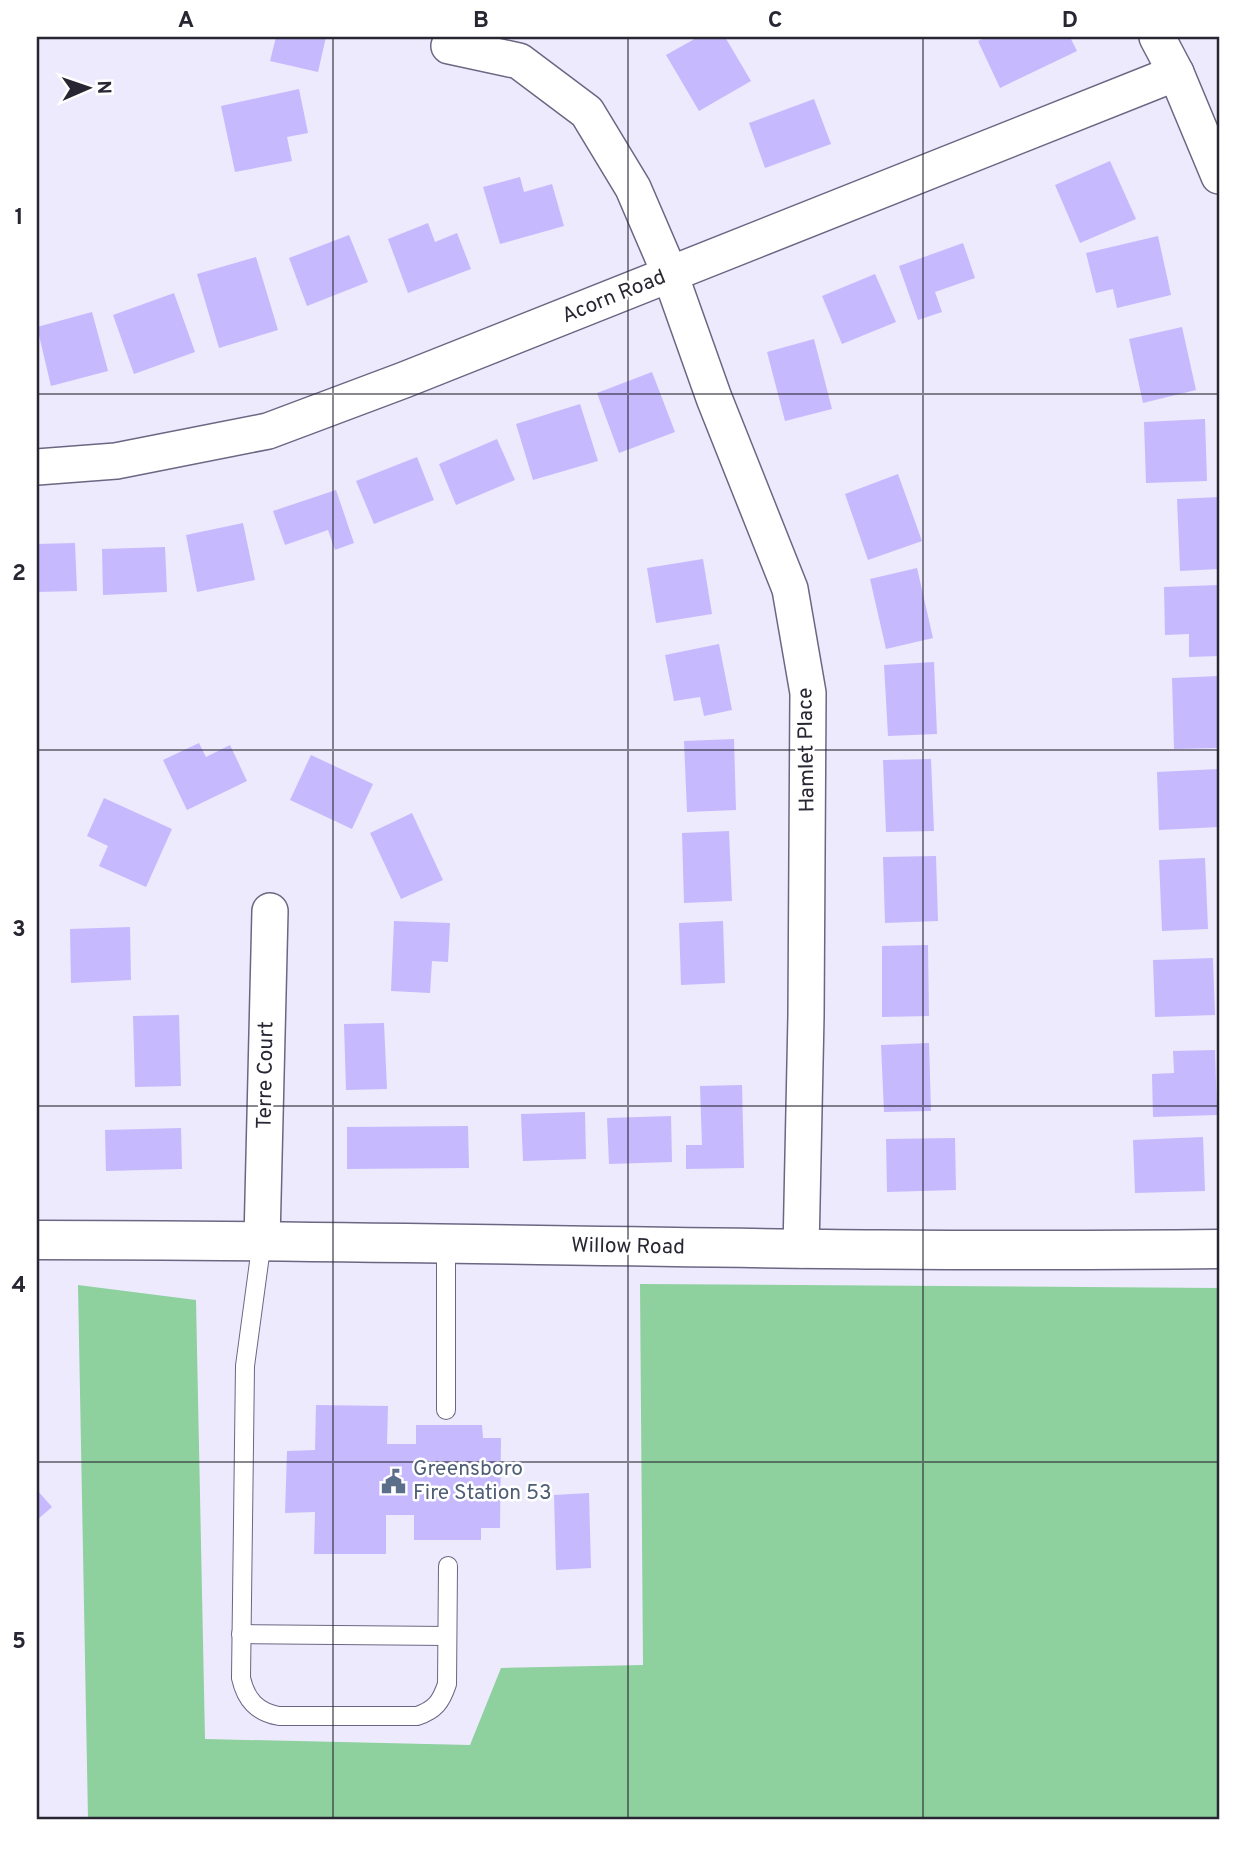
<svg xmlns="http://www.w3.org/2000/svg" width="1256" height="1856" viewBox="0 0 1256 1856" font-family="Overpass,sans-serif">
<rect width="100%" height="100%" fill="#edeafd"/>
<!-- green -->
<path fill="#8ed09e" d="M640,1284L1219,1288V1819H88L78,1285L196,1300L205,1739L470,1745L501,1668L643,1665Z"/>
<!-- building -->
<g fill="#c7b9fe">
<path d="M276,37H326L318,72L270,61Z"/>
<path d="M698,37H725L751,81L699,111L666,55Z"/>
<path d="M987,37H1070L1077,51L1000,88L978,41Z"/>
<path d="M299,89L308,133L287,137L292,161L235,172L221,106Z"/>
<path d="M814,99L831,144L765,168L749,123Z"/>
<path d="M1110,161L1136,219L1080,243L1055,185Z"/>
<path d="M520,177L524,192L552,184L564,226L500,244L483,187Z"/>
<path d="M428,223L435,242L457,233L471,269L408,293L388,239Z"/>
<path d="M349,235L368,282L307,306L289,258Z"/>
<path d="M1158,236L1171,295L1117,308L1113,289L1096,293L1086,253Z"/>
<path d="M963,243L975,278L935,292L942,312L918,320L899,266Z"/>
<path d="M256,257L278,330L219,348L197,274Z"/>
<path d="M875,274L896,322L842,344L822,296Z"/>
<path d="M174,293L195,352L134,374L113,315Z"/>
<path d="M92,312L108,371L51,386L37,327Z"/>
<path d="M1182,327L1196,390L1143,403L1129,339Z"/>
<path d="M814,339L832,409L785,421L767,352Z"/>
<path d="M652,372L675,432L619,453L597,393Z"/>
<path d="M580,404L598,461L533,480L516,424Z"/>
<path d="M1205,419L1207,481L1146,483L1144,422Z"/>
<path d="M497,439L515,480L456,505L439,464Z"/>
<path d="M417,457L434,500L374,524L356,481Z"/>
<path d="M898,474L922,541L868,560L845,494Z"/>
<path d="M336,490L354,543L335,550L328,530L285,545L273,511Z"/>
<path d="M1219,497V569L1180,571L1177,499Z"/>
<path d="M243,523L255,580L197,592L186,535Z"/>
<path d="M75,543L77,591L37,592V544Z"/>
<path d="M165,547L167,592L103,595L102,549Z"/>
<path d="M703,559L712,614L656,623L647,568Z"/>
<path d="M917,568L933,638L886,649L870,579Z"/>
<path d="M1218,585L1219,656L1189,657V634L1165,635L1164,587Z"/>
<path d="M719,644L732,710L704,716L700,697L674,701L665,655Z"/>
<path d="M934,662L937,734L888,736L884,665Z"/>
<path d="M1219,676V748L1174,749L1172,678Z"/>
<path d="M734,739L736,810L687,812L684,741Z"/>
<path d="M199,743L206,757L230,745L247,781L187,810L163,760Z"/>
<path d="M311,755L373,784L352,829L290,800Z"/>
<path d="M931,759L934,831L886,832L883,760Z"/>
<path d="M1219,769V827L1159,830L1157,772Z"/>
<path d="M104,798L172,829L146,887L99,866L108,846L87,836Z"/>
<path d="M412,813L443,880L401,899L370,833Z"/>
<path d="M729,831L732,901L684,903L682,833Z"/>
<path d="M936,856L938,921L885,923L883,857Z"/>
<path d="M1205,858L1208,929L1162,931L1159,860Z"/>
<path d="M394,921L450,923L448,962L432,961L430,993L391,991Z"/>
<path d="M723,921L725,983L681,985L679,923Z"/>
<path d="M130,927L131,980L71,983L70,929Z"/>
<path d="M928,945L929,1016L882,1017V946Z"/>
<path d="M1213,958L1215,1015L1155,1017L1153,960Z"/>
<path d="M179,1015L181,1086L135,1087L133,1016Z"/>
<path d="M384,1023L387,1089L346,1090L344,1024Z"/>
<path d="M929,1043L931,1111L884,1112L881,1045Z"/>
<path d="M1215,1050L1217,1115L1153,1117L1152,1074L1174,1073L1173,1051Z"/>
<path d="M742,1085L744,1168L686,1169V1145H702L700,1086Z"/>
<path d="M585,1112L586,1159L523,1161L521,1114Z"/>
<path d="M671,1116L672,1162L609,1164L607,1118Z"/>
<path d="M468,1126L469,1168L347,1169V1127Z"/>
<path d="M181,1128L182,1169L106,1171L105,1130Z"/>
<path d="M1203,1137L1205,1191L1135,1193L1133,1140Z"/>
<path d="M955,1138L956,1190L887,1192L886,1139Z"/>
<path d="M316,1405L388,1406L387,1444H416V1425H482L483,1438H501L500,1528H481V1540H414V1515H386V1554H314L315,1512L285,1513L287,1451L315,1450Z"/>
<path d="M37,1490L52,1507L37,1520Z"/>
<path d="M589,1493L591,1568L556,1570L554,1495Z"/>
</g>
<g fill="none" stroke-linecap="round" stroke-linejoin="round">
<defs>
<g id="lane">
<path d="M262,1240L245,1366L241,1678C246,1700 257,1712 279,1716H417C435,1710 441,1702 447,1684L448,1566"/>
<path d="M446,1245V1410"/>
<path d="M241,1634L447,1636"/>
</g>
<g id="street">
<path d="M1157,37L1176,73L1219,176"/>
<path d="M449,46L519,61L587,112L633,188L670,274L714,398L790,589L808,693L806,1016L801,1250"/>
<path d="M37,467L116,461L268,431L404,380L1176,73"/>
<path d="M262,1240L270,911"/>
</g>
<path id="secondary" d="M37,1240C431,1240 825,1254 1219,1249"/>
</defs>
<!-- lane casing -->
<use href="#lane" stroke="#6c6683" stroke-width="20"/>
<!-- street casing -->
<use href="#street" stroke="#6c6683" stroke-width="38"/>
<!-- secondary casing -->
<use href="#secondary" stroke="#6c6683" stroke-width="41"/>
<!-- lane -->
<use href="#lane" stroke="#fff" stroke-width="18"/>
<!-- street -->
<use href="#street" stroke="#fff" stroke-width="35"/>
<!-- secondary -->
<use href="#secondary" stroke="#fff" stroke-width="38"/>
</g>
<!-- grid -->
<path fill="none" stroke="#282632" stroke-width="2" stroke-opacity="0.55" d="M333,37V1819M628,37V1819M923,37V1819M37,394H1219M37,750H1219M37,1106H1219M37,1462H1219"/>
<!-- icons -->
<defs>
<symbol id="civic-bare" viewBox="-9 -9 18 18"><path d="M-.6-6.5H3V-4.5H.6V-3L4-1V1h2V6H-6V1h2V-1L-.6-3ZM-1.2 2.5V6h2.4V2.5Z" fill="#5c6f8a" stroke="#fff" stroke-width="2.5" paint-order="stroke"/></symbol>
</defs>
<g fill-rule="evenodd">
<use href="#civic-bare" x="376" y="1464" width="35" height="35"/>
</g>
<g text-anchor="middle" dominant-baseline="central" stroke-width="5" stroke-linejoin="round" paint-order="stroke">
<!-- street labels -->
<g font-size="21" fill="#282632" stroke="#fff">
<text transform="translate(614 297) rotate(-22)">Acorn Road</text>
<text transform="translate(807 750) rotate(-91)">Hamlet Place</text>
<text transform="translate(266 1075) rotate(-89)">Terre Court</text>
<text transform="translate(628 1247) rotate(1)">Willow Road</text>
</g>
<!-- service labels -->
<g font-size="21" fill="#4e5e75" stroke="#fff" text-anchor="start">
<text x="413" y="1469">Greensboro<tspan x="413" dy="24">Fire Station 53</tspan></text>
</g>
</g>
<!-- border -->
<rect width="1256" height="1856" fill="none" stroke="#ffffff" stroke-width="77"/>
<!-- north arrow -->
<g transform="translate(88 88) rotate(88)" stroke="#ffffff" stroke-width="5" paint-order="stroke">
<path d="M0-5L12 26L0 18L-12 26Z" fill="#282632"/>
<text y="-10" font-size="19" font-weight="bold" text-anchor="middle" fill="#282632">N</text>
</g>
<rect x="38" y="38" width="1180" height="1780" fill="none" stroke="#282632" stroke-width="2.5"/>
<g font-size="23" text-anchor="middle" font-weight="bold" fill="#282632">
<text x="186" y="27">A</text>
<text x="481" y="27">B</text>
<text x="775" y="27">C</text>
<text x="1070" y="27">D</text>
<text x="19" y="224">1</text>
<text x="19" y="580">2</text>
<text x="19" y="936">3</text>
<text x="19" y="1292">4</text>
<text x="19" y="1648">5</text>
</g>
</svg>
